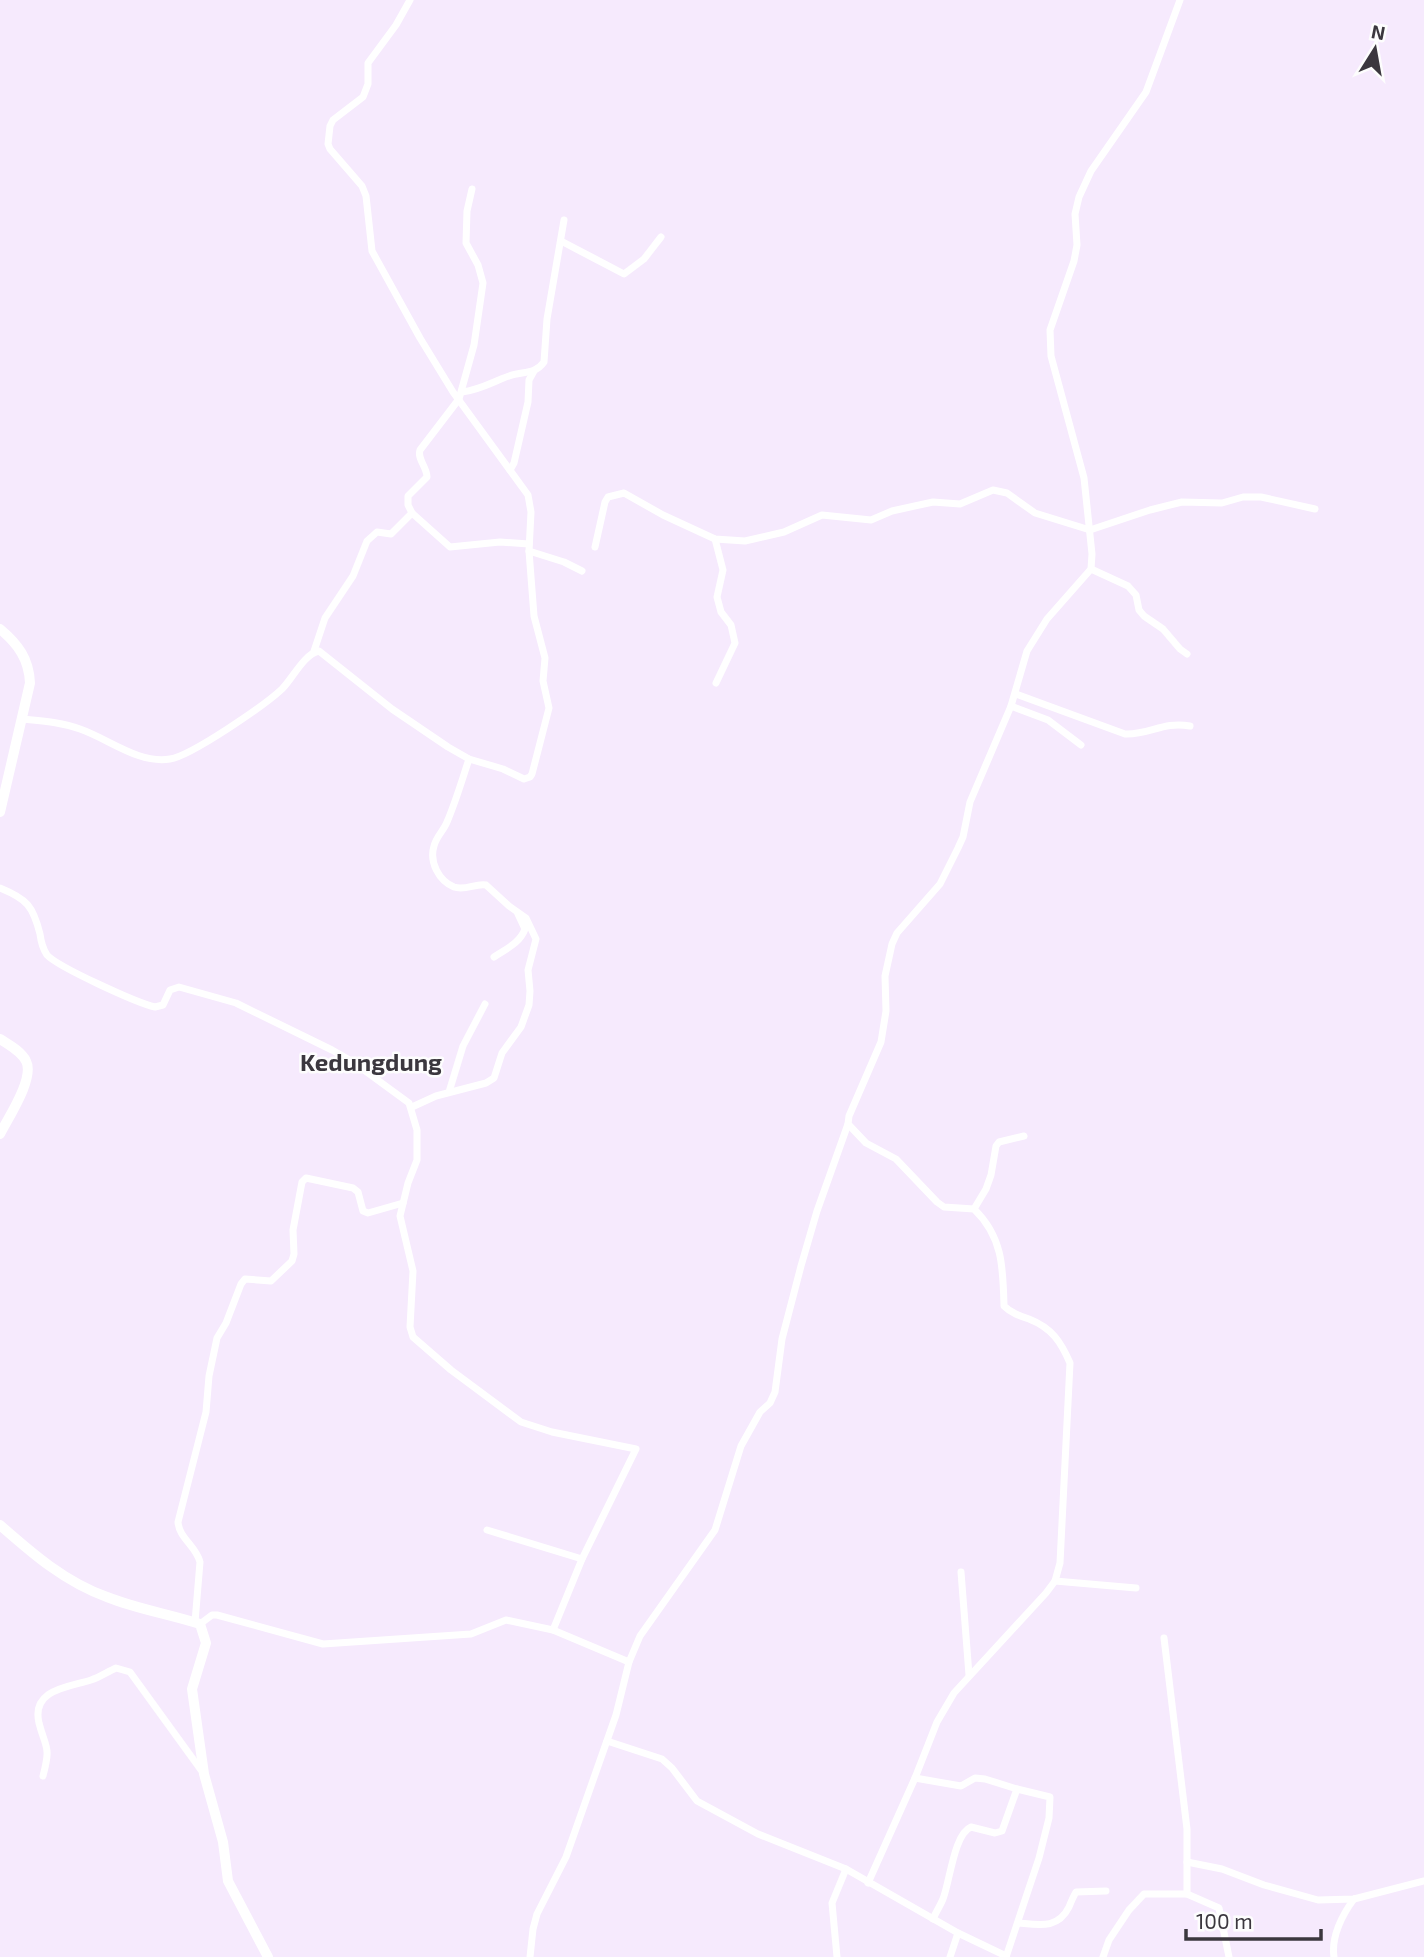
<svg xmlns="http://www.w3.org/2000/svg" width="1424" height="1957" viewBox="0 0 1424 1957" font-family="'Exo 2',sans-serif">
<rect width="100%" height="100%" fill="#f6eafd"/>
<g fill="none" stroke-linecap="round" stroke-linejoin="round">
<!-- street -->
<g stroke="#fff" stroke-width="7">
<path d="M472,189L467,211L466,243L478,265L483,283L474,345L459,399L420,450C417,459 427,467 427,477L408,496V505L412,513L450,547L500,542L529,544"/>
<path d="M561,241L624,274L644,259L661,237"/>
<path d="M462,392C480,390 492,382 509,376C522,371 535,375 544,362L547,319L564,220"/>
<path d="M510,470L514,463L528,402L529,380L534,371"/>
<path d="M715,539L723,570L717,597L721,612L731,625L735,643L716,683"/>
<path d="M595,547L605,502L608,497L624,493L663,515L715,539L745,541L784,532L822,515L871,520L892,511L933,502L960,504L993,490L1007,493L1035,513L1090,530L1150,510L1182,502L1222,503L1243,497H1261L1315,509"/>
<path d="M529,551L564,562L582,571"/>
<path d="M1091,569L1128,586L1136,595L1139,610L1144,616L1163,629L1180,649L1187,654"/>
<path d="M314,651L325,618L353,576L367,541L377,532L391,534L412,513"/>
<path d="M1016,694L1125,734C1150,735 1163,721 1190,726"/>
<path d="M1011,706L1048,720L1081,745"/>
<path d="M22,719C42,721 61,722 80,729C109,739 138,764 170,759C191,756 265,705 282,689C293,678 304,654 319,651L392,709L448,747L469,759L503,769L524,779L530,777L532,774L549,708L543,681L545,658L534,616L529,551L531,512L528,495L453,392L420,338L372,251L366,196L362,186L330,149L328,144L330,126L333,120L363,97L368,84V63L396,25L410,0"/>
<path d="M0,888C27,899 33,906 40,934C41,942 43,949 47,955C58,967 137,1003 155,1007L163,1005L170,990L179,987L236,1003L332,1050L353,1062L409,1103L417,1130V1160L408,1183L400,1216L413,1271L410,1327L413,1337L451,1370L521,1422L552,1432L636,1449L582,1559L553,1630"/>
<path d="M494,957C506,949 520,943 525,929L518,914"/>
<path d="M449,1092L463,1046L485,1004"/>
<path d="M412,1107L436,1096L486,1083L494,1078L502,1053L521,1027L529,1005L530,991L528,970L536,939L526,918L509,906L486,885C476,883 465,891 454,887C439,881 429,862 434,846C436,837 444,830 447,822C456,801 462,780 469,759"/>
<path d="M974,1209L986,1189L991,1175L996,1146L999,1142L1024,1136"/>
<path d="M487,1530L582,1559"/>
<path d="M961,1572L969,1675"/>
<path d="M1055,1581L1136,1588"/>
<path d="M195,1622L200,1562C196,1546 179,1538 178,1522L206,1412L209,1376L217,1338L226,1323L241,1284L245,1279L271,1281L292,1261L294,1254L293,1230L302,1182L306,1178L353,1188L358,1192L363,1211L368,1213L403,1203"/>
<path d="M200,1624L212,1615H217L323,1644L471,1634L506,1620L553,1630L629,1662"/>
<path d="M1164,1638L1187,1829V1894"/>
<path d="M607,1741L662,1759L672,1768L697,1801L758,1834L846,1869L958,1933L1006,1956"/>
<path d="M43,1776C51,1745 46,1750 39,1723C31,1689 69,1687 91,1680C100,1677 107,1672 116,1668L130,1672L201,1770"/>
<path d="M915,1778L961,1786L975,1778L985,1779L1017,1789"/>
<path d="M1187,1862L1222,1869L1264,1885L1318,1900L1354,1899L1424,1881"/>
<path d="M868,1883L915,1778L937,1722L954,1693L1046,1593L1055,1581L1060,1563L1070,1363C1061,1342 1052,1328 1029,1319C1020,1316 1011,1313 1004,1306C1003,1268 1003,1237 974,1209L944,1207L937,1202L896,1159L866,1143L848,1124L849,1116L881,1042L886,1011L885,976L892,944L897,933L940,884L958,848L963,837L970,802L1011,706L1027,651L1047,619L1091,569L1092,554L1084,478L1051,356L1050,330L1074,261L1077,245L1075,214L1079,197L1091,171L1146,92L1180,0"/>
<path d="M933,1919C936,1912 940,1906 943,1899C950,1881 954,1834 971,1827L995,1833L1002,1831L1017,1789L1050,1797L1049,1818L1039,1858L1006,1957"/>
<path d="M1019,1923C1040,1925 1058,1929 1069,1907C1071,1902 1073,1897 1076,1892L1106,1891"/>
<path d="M530,1957L533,1929L537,1914L566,1857L616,1715L629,1662L640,1636L715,1530L741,1446L760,1412L770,1403L775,1392L782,1339L801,1266L817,1211L848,1124"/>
<path d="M837,1957L832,1903L846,1869"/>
<path d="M950,1957L958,1933"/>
<path d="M1103,1957L1109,1940L1129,1910L1144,1894H1187L1219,1908L1229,1957"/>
<path d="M1334,1957C1331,1937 1342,1915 1354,1899"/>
</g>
<!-- secondary -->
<g stroke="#fff" stroke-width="10">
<path d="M0,629C18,644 29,659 30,683L0,812"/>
<path d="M0,1039C9,1045 21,1051 26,1061C35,1078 8,1118 0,1134"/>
<path d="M0,1525C33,1554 65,1582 107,1597C137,1609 169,1614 200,1624L206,1643L192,1689L204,1774L223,1842L228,1881L268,1957"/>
</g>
</g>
<g text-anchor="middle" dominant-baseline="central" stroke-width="5" stroke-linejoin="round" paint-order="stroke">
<!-- quarter labels -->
<g font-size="24" font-weight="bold" fill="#3b373e" stroke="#fdfdfd">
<text x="371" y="1061">Kedungdung</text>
</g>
</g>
<!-- north arrow -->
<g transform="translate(1375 49) rotate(11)" stroke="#fdfdfd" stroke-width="5" paint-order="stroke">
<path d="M0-5L12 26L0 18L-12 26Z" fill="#3b373e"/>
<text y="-10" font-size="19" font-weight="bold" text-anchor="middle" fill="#3b373e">N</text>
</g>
<!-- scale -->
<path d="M1186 1929v10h135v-10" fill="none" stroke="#3b373e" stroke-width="3.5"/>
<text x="1196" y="1929" font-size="21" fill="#3b373e" stroke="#fdfdfd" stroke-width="5" paint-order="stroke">100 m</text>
</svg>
